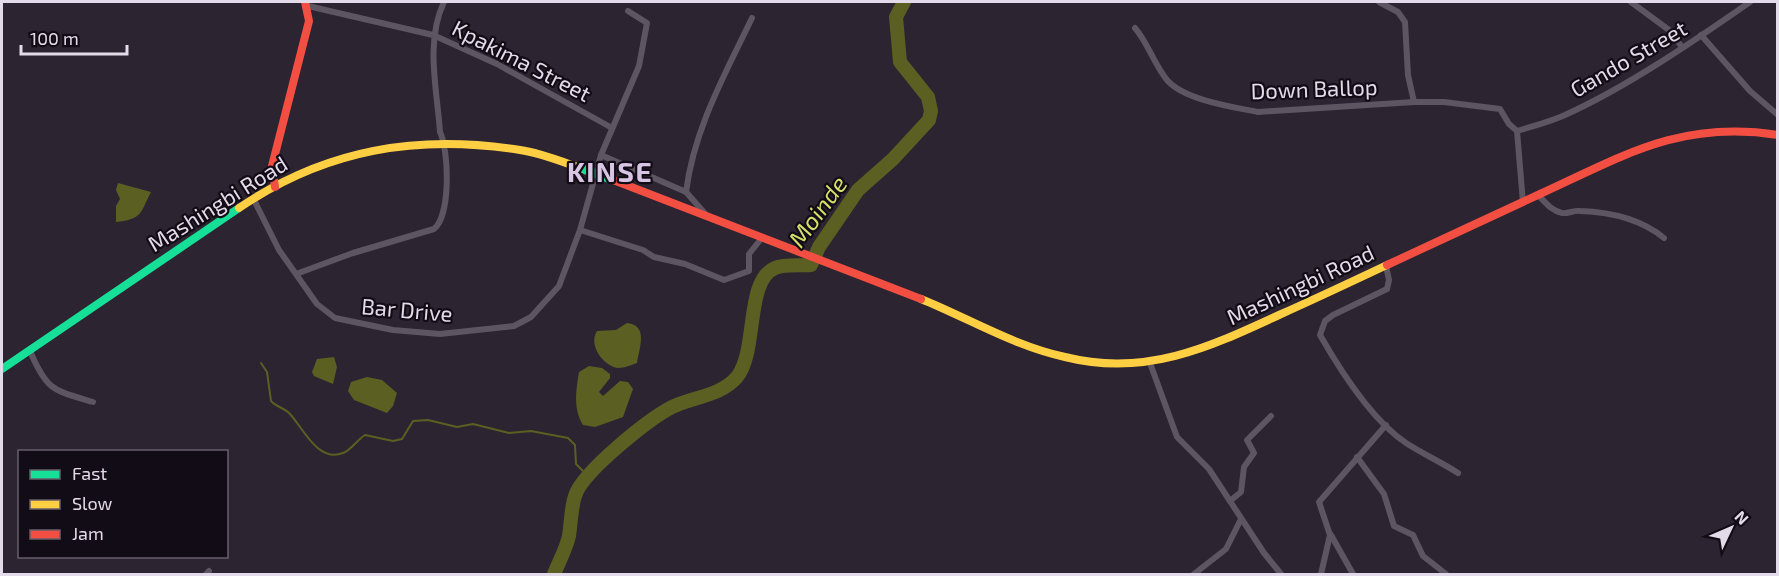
<svg xmlns="http://www.w3.org/2000/svg" width="1779" height="576" viewBox="0 0 1779 576" font-family="'Exo 2',sans-serif">
<rect width="100%" height="100%" fill="#2c2431"/>
<!-- water -->
<g fill="#5b5f22">
<path d="M118,183L151,192C140,213 143,219 116,222V206L120,199L116,190Z"/>
<path d="M627,323C649,325 639,349 637,363C631,365 625,368 618,368C603,366 588,345 597,331L616,330Z"/>
<path d="M334,357L337,367L333,384L314,376L312,372L317,359Z"/>
<path d="M589,366L602,368L610,374V378L599,392L603,396L620,381L628,382L633,389L623,417L595,427L583,425C573,409 576,390 579,372Z"/>
<path d="M367,377L382,380L397,393L393,406L387,413L354,400L348,391L351,382Z"/>
</g>
<g fill="none" stroke-linecap="round" stroke-linejoin="round">
<!-- stream -->
<path stroke="#5b5f22" stroke-width="2" d="M261,363L267,372L271,401C276,407 285,408 290,414C303,428 318,463 343,453C351,450 357,440 365,435L393,441L402,439L413,421L428,420L457,427L473,424L509,433L531,431L568,438L575,445L576,464L588,476"/>
<!-- river -->
<path stroke="#5b5f22" stroke-width="14" d="M554,574C559,562 566,549 569,536C571,523 571,508 575,496C582,472 649,419 672,407C692,397 721,396 737,377C758,351 745,280 775,268C784,264 800,266 811,265L819,247L858,190L893,159L929,120L931,111L928,97L900,62L896,17L904,2"/>
<!-- street -->
<g stroke="#5d5561" stroke-width="6">
<path d="M1379,2L1398,12L1405,22L1408,75L1414,102"/>
<path d="M1631,2L1669,30L1682,47"/>
<path d="M308,6L433,35L497,64L612,128"/>
<path d="M1135,28C1148,43 1154,64 1167,80C1184,100 1233,107 1258,112L1414,102H1444L1500,109L1509,124L1517,131L1523,203"/>
<path d="M1701,35L1750,91L1778,115"/>
<path d="M1517,131C1533,126 1550,122 1565,115C1627,87 1694,41 1750,2"/>
<path d="M601,155L686,192L708,217"/>
<path d="M686,192C694,129 725,74 752,18"/>
<path d="M1539,196C1546,203 1552,211 1562,213C1568,214 1574,210 1580,211C1610,212 1641,219 1664,238"/>
<path d="M253,198L279,250L317,304L335,318L393,330L440,334L514,326L531,317L559,286L580,230L601,155L639,66L647,23L628,11"/>
<path d="M580,230L643,250L654,257L685,264L724,280L749,271V254L761,239"/>
<path d="M1386,266L1389,280L1387,289L1333,315L1325,321L1320,335C1340,370 1373,421 1406,443C1423,454 1441,462 1458,473"/>
<path d="M296,274L353,253L434,229C451,215 449,151 440,132C437,89 425,42 444,2"/>
<path d="M30,351C47,391 53,390 93,402"/>
<path d="M1150,363L1177,437L1209,469L1264,553L1281,574"/>
<path d="M1357,457L1384,494L1394,526L1413,535L1423,556L1446,574"/>
<path d="M1230,501L1241,492L1244,467L1254,453L1247,440L1271,416"/>
<path d="M1331,535L1353,574"/>
<path d="M206,574L209,571"/>
<path d="M1194,574L1226,549L1241,519"/>
<path d="M1321,574L1330,535L1319,502L1386,425"/>
</g>
<!-- fast -->
<path stroke="#16e098" stroke-width="8" d="M2,369L239,208"/>
<!-- slow -->
<g stroke="#ffcf43" stroke-width="8">
<path d="M239,208C326,149 417,134 520,150C542,153 565,163 586,170"/>
<path d="M921,299C968,318 1014,346 1065,357C1145,377 1208,348 1279,315C1315,299 1351,282 1387,265"/>
</g>
<!-- jam -->
<g stroke="#f24e42" stroke-width="8">
<path d="M608,178L921,299"/>
<path d="M275,187L272,166L309,21L305,2"/>
<path d="M1387,265C1438,241 1489,218 1540,194C1625,155 1681,120 1778,135"/>
</g>
<!-- fast-bridge -->
<path stroke="#16e098" stroke-width="9" d="M586,170L608,178"/>
</g>
<g text-anchor="middle" dominant-baseline="central" stroke-width="4.5" stroke-linejoin="round" paint-order="stroke">
<!-- street labels -->
<g font-size="22" fill="#e4dbea" stroke="#120c16">
<text transform="translate(1628 58) rotate(-30)">Gando Street</text>
<text transform="translate(522 60) rotate(27)">Kpakima Street</text>
<text transform="translate(1314 88) rotate(-2)">Down Ballop</text>
<text transform="translate(217 203) rotate(-32)">Mashingbi Road</text>
<text transform="translate(1300 284) rotate(-25)">Mashingbi Road</text>
<text transform="translate(407 309) rotate(5)">Bar Drive</text>
</g>
<!-- water labels -->
<g font-size="24" font-style="italic" fill="#d6df69" stroke="#120c16">
<text transform="translate(817 211) rotate(-54)">Moinde</text>
</g>
<!-- district labels -->
<g font-size="28" font-weight="bold" letter-spacing="1.5" fill="#d7c5e3" stroke="#120c16">
<text x="610" y="171">KINSE</text>
</g>
</g>
<!-- border -->
<rect width="1779" height="576" fill="none" stroke="#e4dbea" stroke-width="6"/>
<!-- legend -->
<rect x="18" y="450" width="210" height="108" fill="#120c16" stroke="#665f6b" stroke-width="1.5"/>
<rect x="30" y="470" width="30" height="9" fill="#16e098" stroke="#665f6b" stroke-width="1.5"/>
<text x="72" y="480" font-size="18" fill="#e4dbea">Fast</text>
<rect x="30" y="500" width="30" height="9" fill="#ffcf43" stroke="#665f6b" stroke-width="1.5"/>
<text x="72" y="510" font-size="18" fill="#e4dbea">Slow</text>
<rect x="30" y="530" width="30" height="9" fill="#f24e42" stroke="#665f6b" stroke-width="1.5"/>
<text x="72" y="540" font-size="18" fill="#e4dbea">Jam</text>
<!-- north arrow -->
<g transform="translate(1731 528) rotate(46)" stroke="#120c16" stroke-width="4.5" paint-order="stroke">
<path d="M0-4.5L10 22L0 15L-10 22Z" fill="#e4dbea"/>
<text y="-9" font-size="16" font-weight="bold" text-anchor="middle" fill="#e4dbea">N</text>
</g>
<!-- scale -->
<path d="M21 45v9h106v-9" fill="none" stroke="#e4dbea" stroke-width="3"/>
<text x="30" y="45" font-size="18" fill="#e4dbea" stroke="#120c16" stroke-width="4.5" paint-order="stroke">100 m</text>
</svg>
